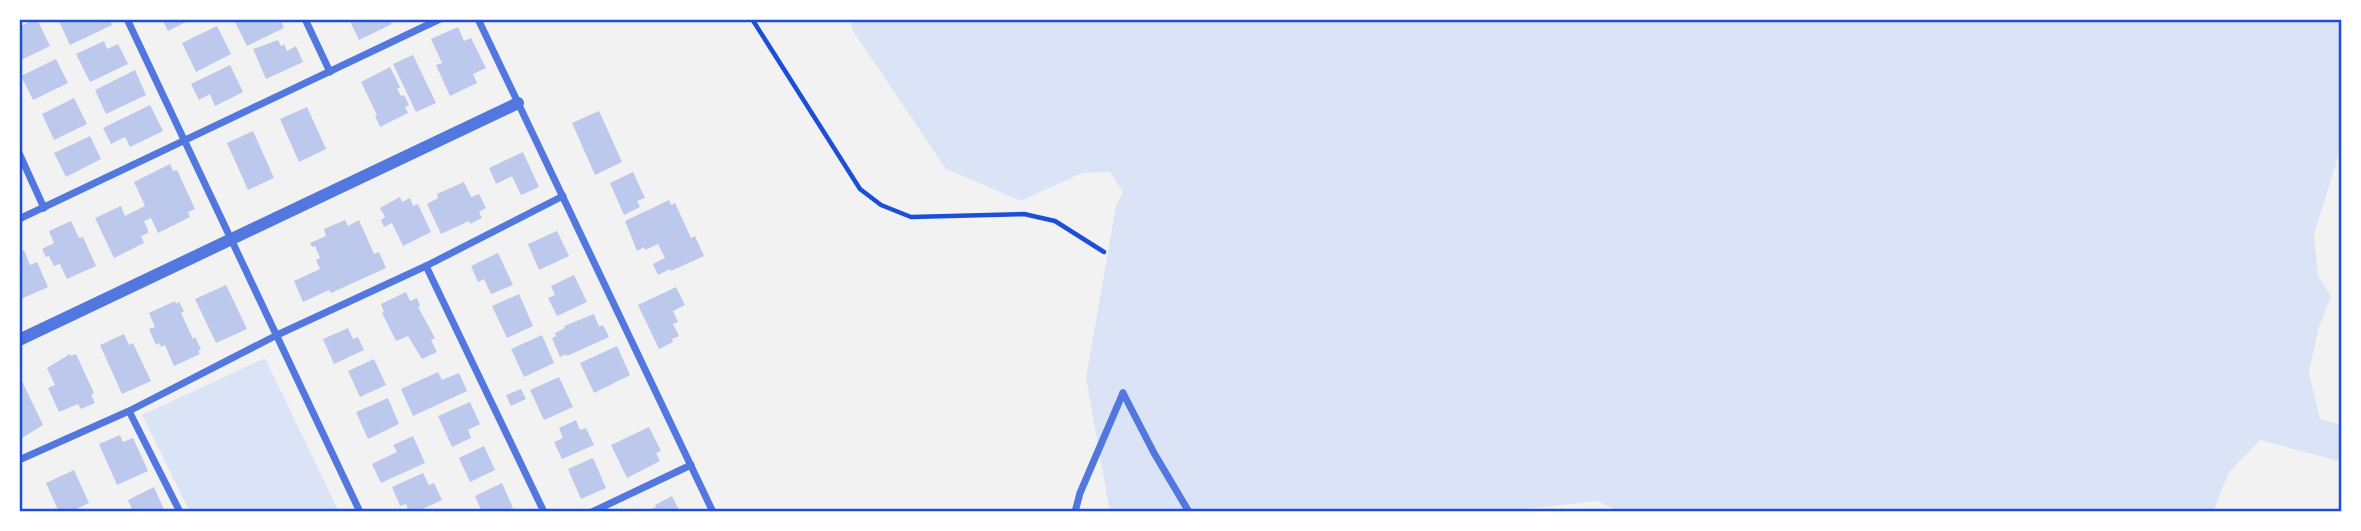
<svg xmlns="http://www.w3.org/2000/svg" width="2361" height="531" viewBox="0 0 2361 531" font-family="'Roboto Condensed',sans-serif">
<rect width="100%" height="100%" fill="#f2f2f2"/>
<!-- green -->
<g fill="#dbe4f7">
<path d="M850,19H2342V145L2314,234L2318,276L2331,296L2319,327L2309,372L2320,419L2342,425V462L2260,440L2229,472L2213,512H1621L1597,501L1496,512H1110L1086,378L1116,206L1123,192L1110,172L1082,173L1021,201L946,169L853,31Z"/>
<path d="M265,358L339,512H190L142,415Z"/>
</g>
<!-- building -->
<g fill="#bdc9ec">
<path d="M35,19H37L50,46L19,61V27Z"/>
<path d="M58,19H109L112,25L70,45Z"/>
<path d="M162,19H192L168,31Z"/>
<path d="M236,19H280L284,28L247,46L234,20Z"/>
<path d="M349,19H389L392,24L359,40Z"/>
<path d="M217,26L231,54L196,72L182,43Z"/>
<path d="M458,27L464,41L471,38L486,68L473,74L477,83L450,96L436,65L442,63L431,39Z"/>
<path d="M278,40L281,46L284,44L287,51L296,46L303,62L266,79L253,49Z"/>
<path d="M104,41L107,49L118,44L128,64L90,82L76,54Z"/>
<path d="M413,55L436,103L416,112L393,64Z"/>
<path d="M56,59L68,83L33,100L21,76Z"/>
<path d="M230,65L243,92L215,106L210,94L199,100L191,84Z"/>
<path d="M390,67L400,87L397,89L401,96L404,95L409,105L405,107L408,113L380,127L375,116L377,115L361,82Z"/>
<path d="M135,70L146,95L106,114L95,90Z"/>
<path d="M74,98L87,124L54,140L42,114Z"/>
<path d="M150,105L163,131L130,147L125,137L111,144L103,128Z"/>
<path d="M307,107L326,149L299,162L280,119Z"/>
<path d="M599,111L622,162L595,175L572,123Z"/>
<path d="M253,131L274,178L248,190L227,143Z"/>
<path d="M90,136L101,159L66,177L54,153Z"/>
<path d="M523,152L539,187L521,195L512,176L496,184L489,168Z"/>
<path d="M170,164L173,171L177,170L195,209L188,212L190,217L158,233L151,218L144,221L148,230V233L141,236L144,243L114,258L95,218L121,206L125,216L145,206L134,182Z"/>
<path d="M633,172L645,198L637,201L640,207L624,215L610,183Z"/>
<path d="M464,182L471,197L479,194L486,208L479,212L482,218L470,224L469,221L441,234L427,204L438,198L437,194Z"/>
<path d="M400,197L402,202L410,198L413,206L418,204L431,232L403,246L392,223L384,227L381,220L385,217L380,208Z"/>
<path d="M669,200L671,205L675,203L691,238L695,236L704,256L671,271L670,269L658,275L653,264L665,258L658,244L645,250L644,247L637,251L625,221Z"/>
<path d="M345,220L348,226L359,220L374,254L379,252L386,268L331,293L329,290L303,302L294,281L320,269L316,260L320,258L315,246L312,247L310,243L326,236L324,229Z"/>
<path d="M71,221L79,238L83,237L96,266L67,279L60,264L54,266L49,256L46,257L42,249L54,243L49,231Z"/>
<path d="M557,231L569,256L539,270L528,244Z"/>
<path d="M24,250L30,265L37,262L48,287L19,300V252Z"/>
<path d="M498,253L513,285L491,294L484,279L478,282L471,266Z"/>
<path d="M574,275L587,302L557,316L548,298L555,295L551,286Z"/>
<path d="M226,285L247,329L216,343L195,299Z"/>
<path d="M676,287L685,305L673,311L678,322L673,324L679,336L672,339L673,342L659,349L638,305Z"/>
<path d="M406,292L410,301L417,298L420,306L418,307L435,338L431,340L437,352L422,359L408,336L396,341L382,313L384,312L381,304Z"/>
<path d="M519,294L533,326L507,338L492,306Z"/>
<path d="M175,301L176,304L179,302L184,311L181,313L193,339L195,337L201,349L198,351L200,354L174,366L165,345L161,347L159,343L156,345L149,329L155,327L149,313Z"/>
<path d="M594,314L599,327L603,325L609,337L567,356L566,354L560,357L552,338L556,336L555,333L565,328L564,326Z"/>
<path d="M348,328L353,339L358,337L364,350L334,364L323,339Z"/>
<path d="M124,334L129,345L133,343L151,381L122,394L100,345Z"/>
<path d="M542,335L554,363L524,377L511,349Z"/>
<path d="M617,346L630,375L594,393L580,363Z"/>
<path d="M70,354L71,356L76,354L94,393L91,395L95,403L81,409L78,404L59,412L48,388L55,385L47,368Z"/>
<path d="M374,359L386,385L360,397L348,371Z"/>
<path d="M438,372L442,380L459,373L467,391L413,416L401,389Z"/>
<path d="M19,375L43,425L22,438L21,436L19,437Z"/>
<path d="M559,377L573,407L544,420L530,390Z"/>
<path d="M521,389L526,399L511,406L506,395Z"/>
<path d="M388,398L399,424L368,439L356,412Z"/>
<path d="M470,402L480,424L468,430L471,438L452,447L438,416Z"/>
<path d="M576,420L580,430L586,428L594,445L562,459L554,442L563,438L559,428Z"/>
<path d="M649,427L661,451L656,453L660,461L627,478L611,445Z"/>
<path d="M120,435L123,442L133,438L148,471L117,485L99,444Z"/>
<path d="M413,436L425,463L381,483L372,464L397,452L393,445Z"/>
<path d="M484,446L495,470L470,482L459,458Z"/>
<path d="M593,458L606,488L581,499L568,469Z"/>
<path d="M74,470L89,503L70,512H59L46,483Z"/>
<path d="M423,473L429,485L434,483L442,500L416,512H409L406,504L400,506L392,487Z"/>
<path d="M502,483L513,508L504,512H482L475,496Z"/>
<path d="M154,487L165,512H133L128,500Z"/>
<path d="M672,496L680,512H645L656,507L655,505Z"/>
</g>
<g fill="none" stroke-linecap="round" stroke-linejoin="round">
<!-- path -->
<path stroke="#1d4ed8" stroke-width="4.5" d="M752,19L860,189L881,205L911,217L1024,214L1055,221L1104,252"/>
<!-- minor -->
<g stroke="#5277de" stroke-width="7">
<path d="M127,19L360,512"/>
<path d="M305,19L330,72"/>
<path d="M478,19L713,512"/>
<path d="M19,153L44,208"/>
<path d="M19,219L440,19"/>
<path d="M426,266L544,512"/>
<path d="M1123,393L1154,453L1189,512"/>
<path d="M129,411L180,512"/>
<path d="M19,460L129,411L277,335L426,266L563,196"/>
<path d="M592,512L691,465"/>
<path d="M1075,512L1080,493L1123,393"/>
</g>
<!-- tertiary -->
<path stroke="#5277de" stroke-width="12" d="M19,340L518,103"/>
</g>
<!-- border -->
<rect width="2361" height="531" fill="none" stroke="#ffffff" stroke-width="42"/>
<rect x="21" y="21" width="2319" height="489" fill="none" stroke="#1d4ed8" stroke-width="2.5"/>
</svg>
